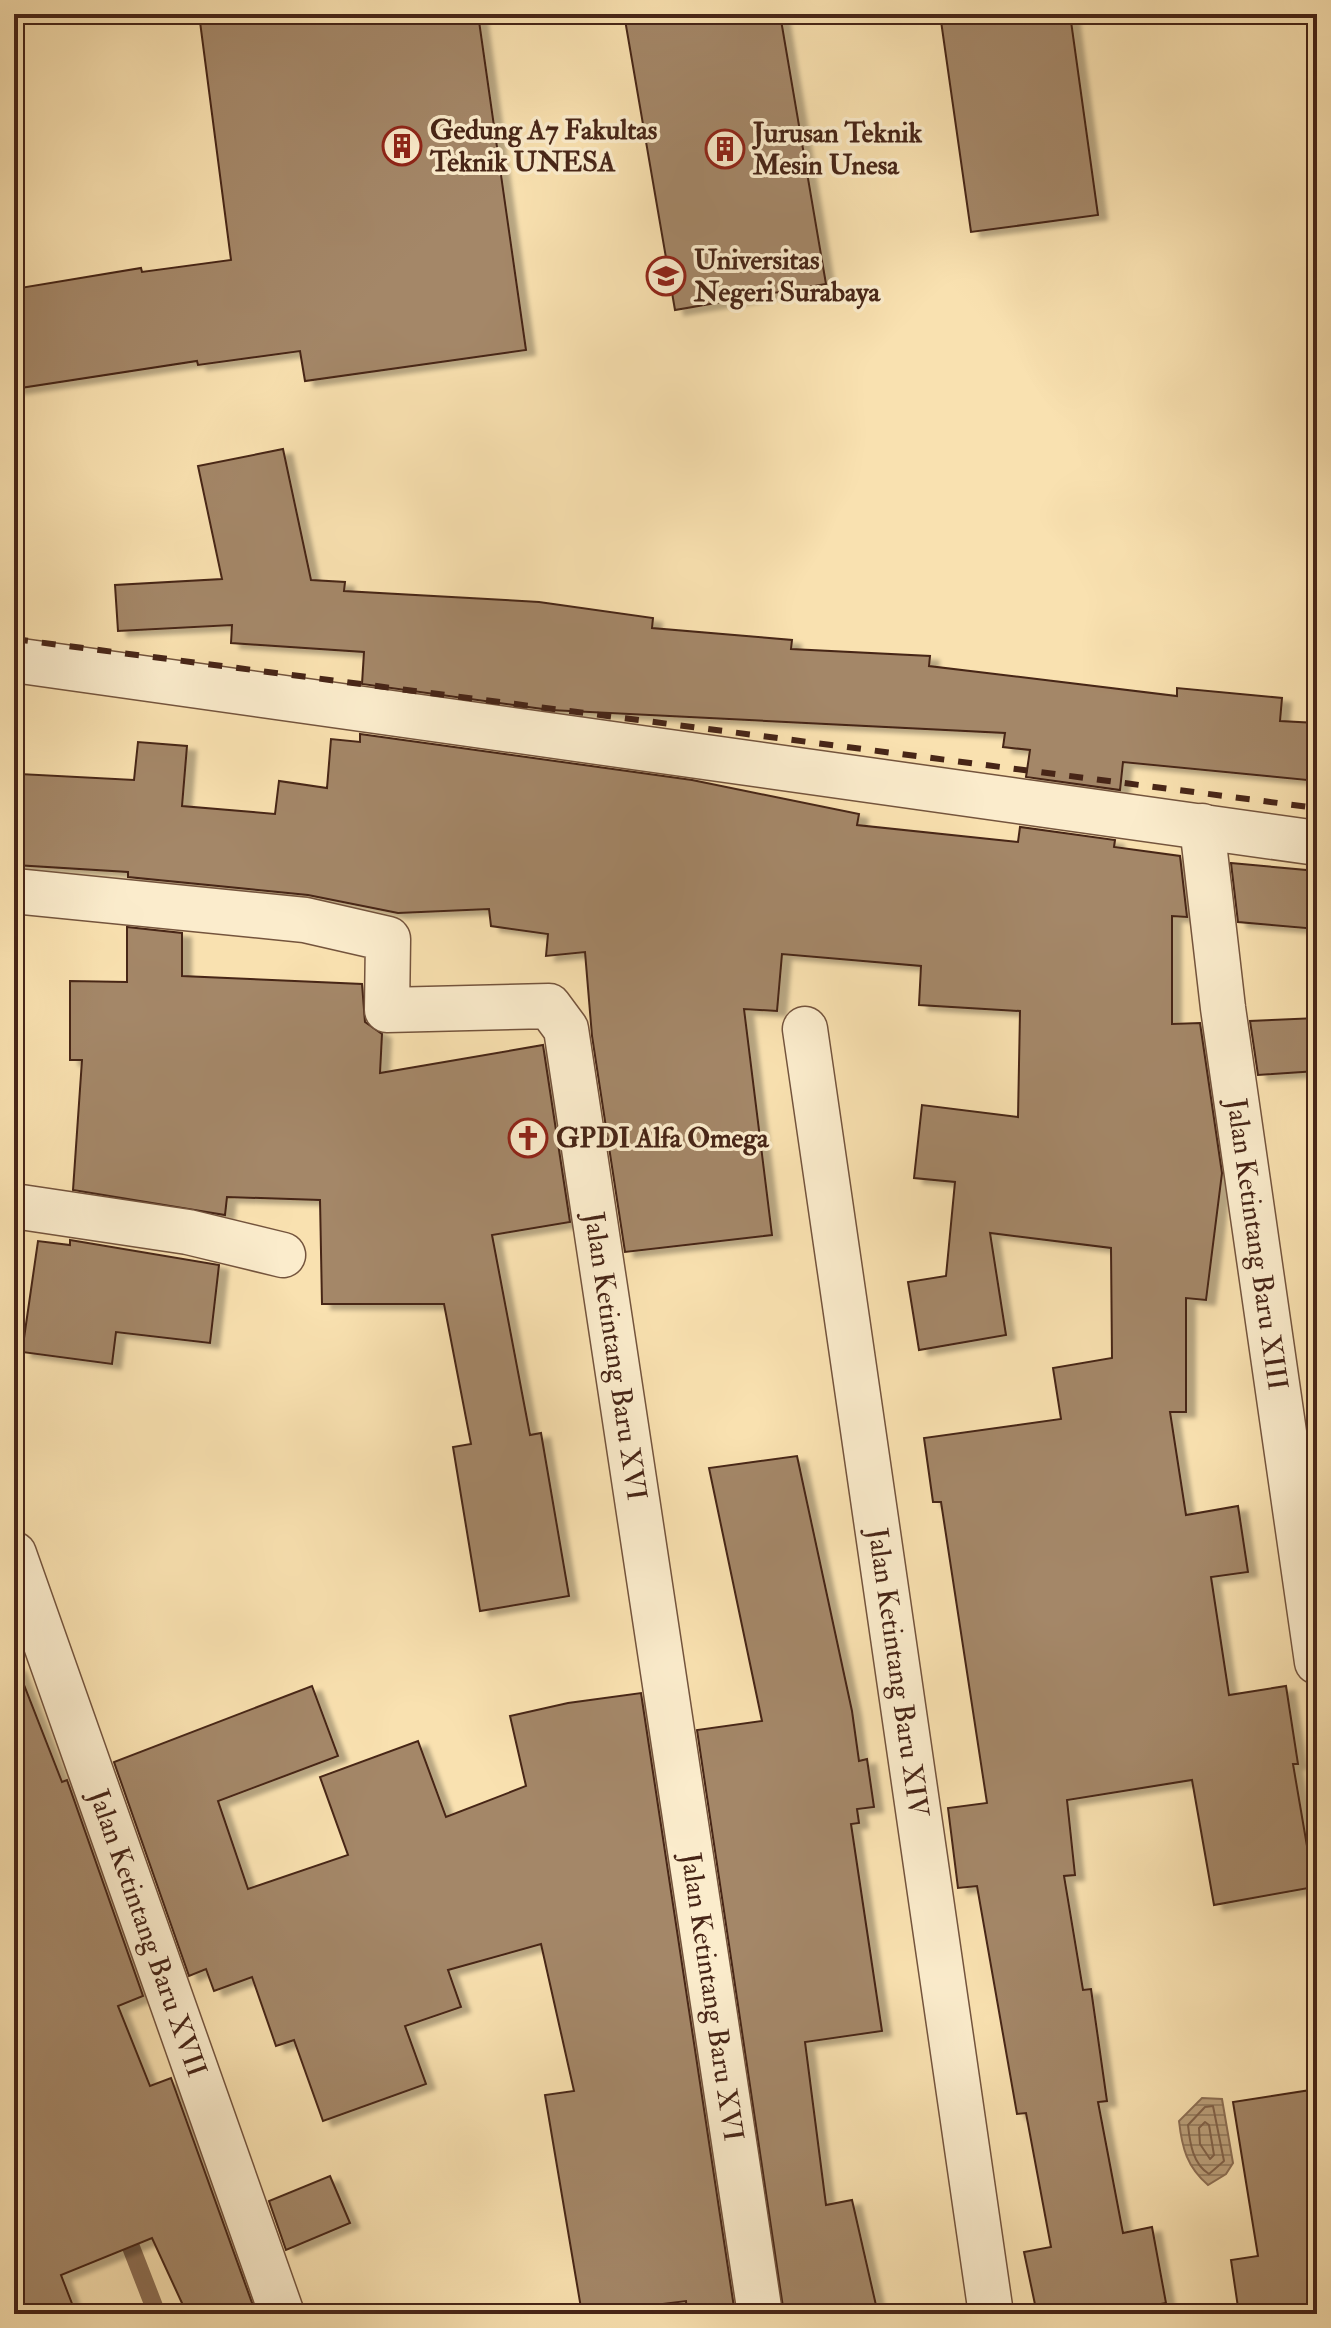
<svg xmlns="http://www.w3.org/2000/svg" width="1331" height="2328" viewBox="0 0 1331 2328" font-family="'IM FELL Double Pica',serif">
<defs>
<pattern id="water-rules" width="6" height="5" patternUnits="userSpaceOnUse" patternTransform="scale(2)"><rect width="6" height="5" fill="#bca17c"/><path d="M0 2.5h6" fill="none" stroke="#9b8365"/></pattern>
<filter id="shadow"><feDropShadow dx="9" dy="5" stdDeviation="2" flood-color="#0004"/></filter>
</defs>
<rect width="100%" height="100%" fill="#f9e1b0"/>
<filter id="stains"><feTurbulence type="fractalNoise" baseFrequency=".0025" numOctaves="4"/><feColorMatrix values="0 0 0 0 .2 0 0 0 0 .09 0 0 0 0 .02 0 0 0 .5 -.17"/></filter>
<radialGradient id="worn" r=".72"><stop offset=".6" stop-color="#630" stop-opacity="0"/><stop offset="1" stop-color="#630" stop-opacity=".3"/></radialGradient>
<!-- water -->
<path fill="url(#water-rules)" stroke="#8d6f54" stroke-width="2" d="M1202,2098L1222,2099L1233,2163L1226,2174L1208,2185C1187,2167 1182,2148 1179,2121Z"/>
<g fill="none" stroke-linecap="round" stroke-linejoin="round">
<!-- shore -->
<g stroke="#82634a" stroke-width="2">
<path d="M1213,2106L1224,2161L1209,2174C1193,2164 1190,2144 1188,2125L1205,2107Z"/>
<path d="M1205,2122L1209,2125L1214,2155L1210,2159L1200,2144L1199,2128Z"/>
</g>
<!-- stream -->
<path stroke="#8d6f54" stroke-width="18" d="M122,2224L157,2314"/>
</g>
<!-- building -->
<g fill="#a48767" stroke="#472517" stroke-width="2" filter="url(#shadow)">
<path d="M199,14H478L526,350L305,381L300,351L198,365L197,361L14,389V289L141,268L142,272L231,260Z"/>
<path d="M624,14H780L826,284L675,310Z"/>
<path d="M940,14H1070L1098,215L971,232Z"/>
<path d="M283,449L311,580L345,582L344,591L539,602L653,618L652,628L792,640L791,649L930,656L929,666L1177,696V688L1282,698L1280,721L1317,723V781L1123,762L1120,790L1026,777L1030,750L1003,747L1005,733L550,710L362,684L364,652L231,643L232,625L118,631L115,585L222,579L198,466Z"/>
<path d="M360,734L692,780L859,814L857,825L1018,842L1020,827L1115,840L1114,847L1180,856L1187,917L1172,916V1024L1200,1023L1222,1173L1206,1300L1186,1298V1412H1170L1186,1515L1238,1506L1248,1572L1211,1577L1229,1695L1286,1686L1298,1764H1293L1314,1887L1214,1905L1192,1780L1067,1800L1075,1875L1064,1876L1083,1990L1091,1989L1107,2101L1098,2102L1123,2233L1152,2227L1166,2303L1107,2314H1037L1024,2252L1051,2247L1026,2113L1017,2114L977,1886L958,1888L948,1808L987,1803L941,1502H933L924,1438L1061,1419L1053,1368L1112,1358L1111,1248L990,1233L1006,1335L919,1350L908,1282L946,1276L955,1182L914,1178L922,1105L1018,1117L1020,1011L919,1005L921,966L782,954L777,1011L744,1009L772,1235L625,1252L592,1036L585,952L546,956L548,934L491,926L489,909L398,913L308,895L128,877V872L15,865L20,774L134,780L138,742L187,746L182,806L275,814L279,781L327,788L331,739L360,742Z"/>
<path d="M1231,863L1317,871V929L1238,922Z"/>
<path d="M127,927L182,933V976L362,984L365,1022L382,1034L380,1073L543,1045L570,1222L492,1235L530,1435L541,1433L569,1596L480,1611L453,1447L471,1444L444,1304H322L320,1200L227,1197L225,1215L73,1190L82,1060H70V981L127,982Z"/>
<path d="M1317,1018V1071L1258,1075L1250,1021Z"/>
<path d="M70,1240L219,1265L210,1343L116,1332L112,1364L22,1352L38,1241L70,1245Z"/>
<path d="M797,1456L852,1711L859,1761L867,1759L874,1807L857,1809L859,1823L851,1824L882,2031L805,2042L826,2205L852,2200L878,2314H784L697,1730L762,1721L709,1468Z"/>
<path d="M14,1667H17L62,1782L67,1780L143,1996L118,2006L150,2086L171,2078L256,2314H187L152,2238L61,2275L76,2314H14Z"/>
<path d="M312,1686L338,1756L218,1801L248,1889L348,1855L320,1777L418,1741L446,1817L526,1786L510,1716L568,1703L641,1693L735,2314H687L686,2301L582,2314L545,2095L574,2091L541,1944L448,1970L461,2007L405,2026L426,2084L323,2121L294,2040L276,2046L252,1977L214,1991L206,1969L189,1976L114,1762Z"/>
<path d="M1317,2089V2314H1239L1231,2260L1258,2256L1233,2102Z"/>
<path d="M330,2176L350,2223L286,2250L269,2201Z"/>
</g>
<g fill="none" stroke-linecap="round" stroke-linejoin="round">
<defs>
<g id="minor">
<path d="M14,660L1317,843"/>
<path id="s1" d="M1202,826L1223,1008L1317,1662"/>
<path id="s2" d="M14,891L305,920L388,939L387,1010L549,1006L566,1029L760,2314"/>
<path id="s3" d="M805,1029L991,2314"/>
<path d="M14,1206L188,1232L283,1255"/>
<path id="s4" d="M14,1554L282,2314"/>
</g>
</defs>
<!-- minor casing -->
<use href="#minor" stroke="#74543d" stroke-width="47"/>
<!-- minor -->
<use href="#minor" stroke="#fbeccc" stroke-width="44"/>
<!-- rail -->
<path stroke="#472517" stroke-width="6" stroke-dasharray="14 14" stroke-linecap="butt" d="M14,639L1317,808"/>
</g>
<!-- icons -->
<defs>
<symbol id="building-ring" viewBox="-11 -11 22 22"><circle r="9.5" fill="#fbeccc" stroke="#8f2418" stroke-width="1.5"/><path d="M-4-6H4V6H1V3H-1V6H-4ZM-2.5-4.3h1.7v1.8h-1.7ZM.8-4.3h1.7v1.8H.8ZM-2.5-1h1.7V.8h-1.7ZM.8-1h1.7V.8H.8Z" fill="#8f2418"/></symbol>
<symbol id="university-ring" viewBox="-11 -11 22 22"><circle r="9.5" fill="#fbeccc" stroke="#8f2418" stroke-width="1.5"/><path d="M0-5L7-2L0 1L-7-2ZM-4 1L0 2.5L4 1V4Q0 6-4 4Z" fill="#8f2418"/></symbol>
<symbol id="church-ring" viewBox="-11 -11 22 22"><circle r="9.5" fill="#fbeccc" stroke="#8f2418" stroke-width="1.5"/><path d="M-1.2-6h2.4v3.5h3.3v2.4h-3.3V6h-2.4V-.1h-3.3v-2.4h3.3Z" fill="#8f2418"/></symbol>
</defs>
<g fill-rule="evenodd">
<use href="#building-ring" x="380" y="124" width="44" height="44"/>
<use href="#building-ring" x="703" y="127" width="44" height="44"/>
<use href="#university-ring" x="644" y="254" width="44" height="44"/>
<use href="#church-ring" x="506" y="1116" width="44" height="44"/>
</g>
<g text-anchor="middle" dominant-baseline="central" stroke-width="7" stroke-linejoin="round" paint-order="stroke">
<!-- poi labels -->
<g font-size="28" font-weight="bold" fill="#472517" stroke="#fbeccc" text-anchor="start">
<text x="430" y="130">Gedung A7 Fakultas<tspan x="430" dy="32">Teknik UNESA</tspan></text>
<text x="753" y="133">Jurusan Teknik<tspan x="753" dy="32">Mesin Unesa</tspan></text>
<text x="694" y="260">Universitas<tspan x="694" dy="32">Negeri Surabaya</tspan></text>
<text x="556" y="1138">GPDI Alfa Omega</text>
</g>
<!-- street labels -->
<g font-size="28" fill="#472517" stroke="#fbeccc">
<text stroke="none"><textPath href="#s1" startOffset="422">Jalan Ketintang Baru XIII</textPath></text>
<text stroke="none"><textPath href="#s2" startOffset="970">Jalan Ketintang Baru XVI</textPath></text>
<text stroke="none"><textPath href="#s3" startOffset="650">Jalan Ketintang Baru XIV</textPath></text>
<text stroke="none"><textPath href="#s4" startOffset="402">Jalan Ketintang Baru XVII</textPath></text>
<text stroke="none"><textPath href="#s2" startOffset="1618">Jalan Ketintang Baru XVI</textPath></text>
</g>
</g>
<!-- margin -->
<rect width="1331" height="2328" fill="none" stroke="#f9e1b0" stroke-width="48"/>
<rect x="16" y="16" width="1299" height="2296" fill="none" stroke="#472517" stroke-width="4"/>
<rect x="24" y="24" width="1283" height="2280" fill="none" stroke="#472517" stroke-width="2"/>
<rect width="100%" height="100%" filter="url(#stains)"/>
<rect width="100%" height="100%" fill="url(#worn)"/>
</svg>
